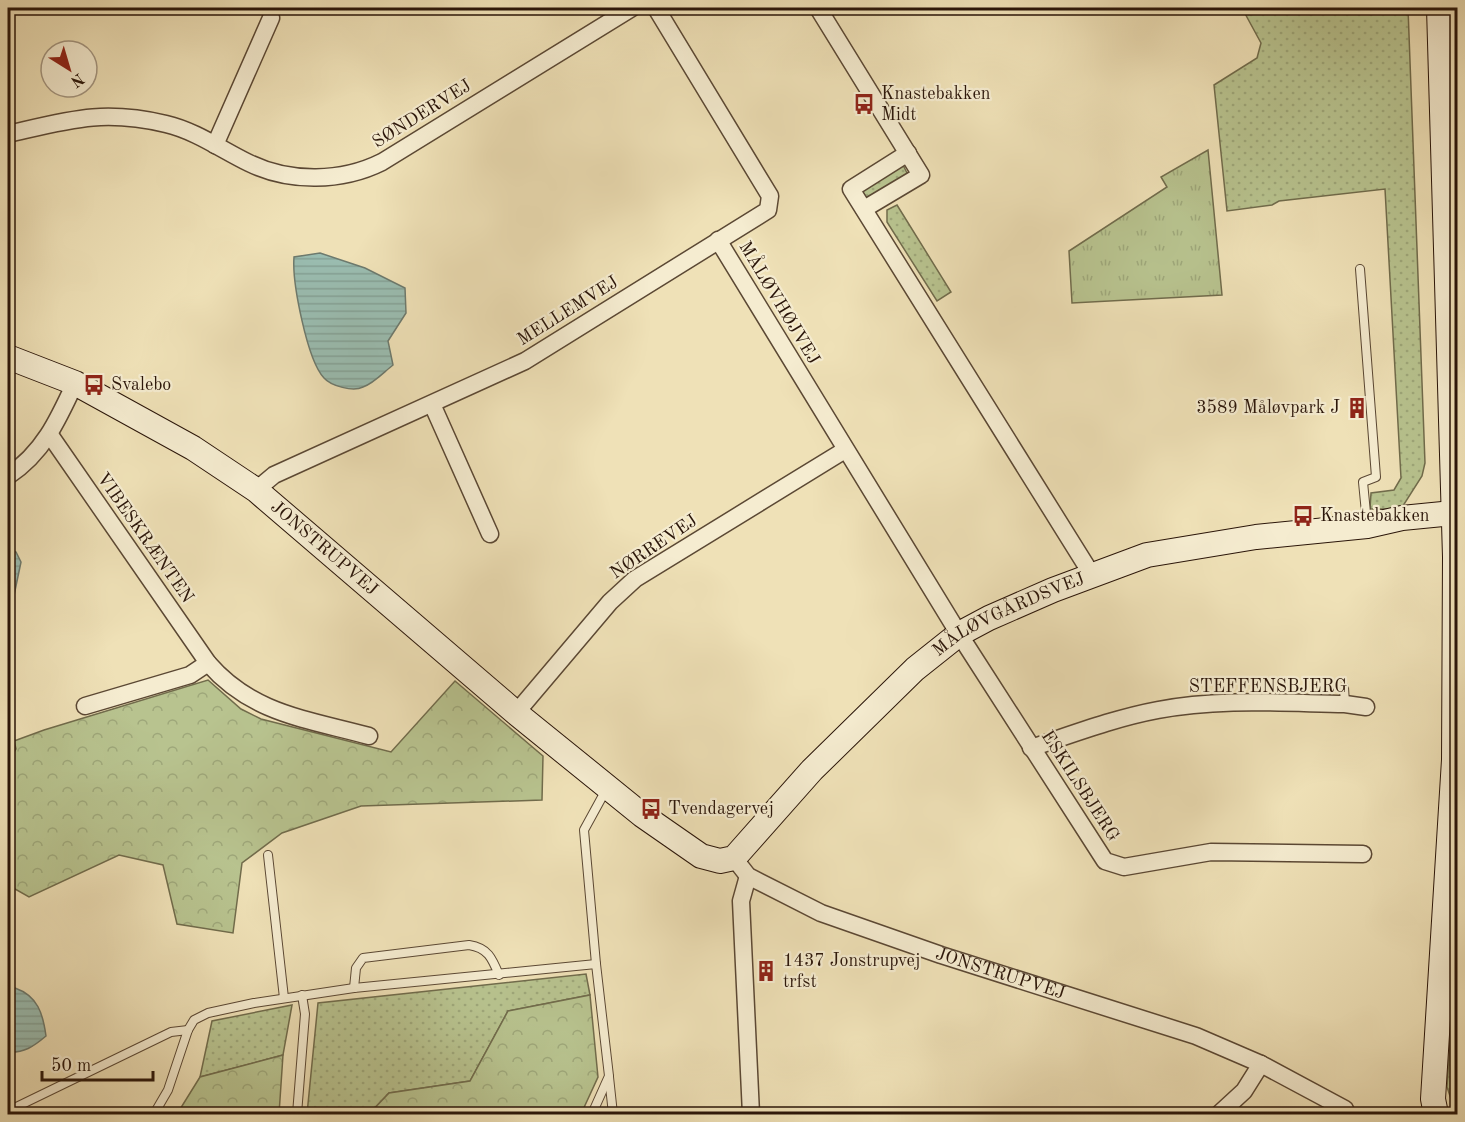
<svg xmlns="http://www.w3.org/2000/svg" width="1465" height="1122" viewBox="0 0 1465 1122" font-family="'Old Standard TT',serif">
<defs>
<pattern id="grass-dots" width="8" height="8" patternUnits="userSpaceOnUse" patternTransform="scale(1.5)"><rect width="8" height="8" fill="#b8c38f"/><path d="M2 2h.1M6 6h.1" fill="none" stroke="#9ea77a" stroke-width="1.8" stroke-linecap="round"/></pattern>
<pattern id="forest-crowns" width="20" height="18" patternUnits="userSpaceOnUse" patternTransform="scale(1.5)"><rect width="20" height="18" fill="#b8c38f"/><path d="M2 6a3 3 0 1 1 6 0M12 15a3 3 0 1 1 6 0" fill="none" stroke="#9ea77a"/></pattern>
<pattern id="park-tufts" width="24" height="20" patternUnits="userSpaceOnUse" patternTransform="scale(1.5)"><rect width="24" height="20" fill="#b8c38f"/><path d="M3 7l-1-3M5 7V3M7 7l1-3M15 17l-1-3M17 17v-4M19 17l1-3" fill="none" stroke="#9ea77a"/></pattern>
<pattern id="water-rules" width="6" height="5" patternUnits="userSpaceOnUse" patternTransform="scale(1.5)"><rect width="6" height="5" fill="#9abdb1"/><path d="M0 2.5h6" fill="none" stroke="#85a297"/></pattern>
</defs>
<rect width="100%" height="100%" fill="#efe1b7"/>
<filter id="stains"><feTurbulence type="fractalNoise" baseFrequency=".00333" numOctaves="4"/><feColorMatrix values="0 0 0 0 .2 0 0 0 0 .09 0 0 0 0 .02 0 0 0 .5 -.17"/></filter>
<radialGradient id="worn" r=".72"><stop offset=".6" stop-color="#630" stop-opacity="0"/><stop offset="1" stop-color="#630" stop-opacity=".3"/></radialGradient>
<!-- grass -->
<g fill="url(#grass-dots)" stroke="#716c4c" stroke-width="1.5">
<path d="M1242,8H1408L1425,463L1422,476L1401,509H1370L1371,493L1394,490L1401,478L1385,189L1279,201L1272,205L1227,211L1214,85L1257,58L1261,43Z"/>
<path d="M903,165L907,173L904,179L866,201L862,193L865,187Z"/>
<path d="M897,205L951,292L937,301L887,222V210Z"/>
<path d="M1457,939L1458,1114H1456L1447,1087Z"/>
<path d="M586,974L590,995L508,1011L470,1081L389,1093L369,1114H307L318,1003Z"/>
<path d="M292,1005L283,1055L200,1077L212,1021Z"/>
</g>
<!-- forest -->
<g fill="url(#forest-crowns)" stroke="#716c4c" stroke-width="1.5">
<path d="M208,680L241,709L261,719L391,752L455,681L543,756L542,800L361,806L282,833L242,863L233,933L177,924L163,865L119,855L29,897L8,885V762L16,749L14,741L44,730Z"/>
<path d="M590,995L598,1077L581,1114H369L389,1093L470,1081L508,1011Z"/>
<path d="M283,1055L279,1114H177L200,1077Z"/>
</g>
<!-- park -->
<path fill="url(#park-tufts)" stroke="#716c4c" stroke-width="1.5" d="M1208,150L1222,295L1072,303L1069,251L1167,187L1161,177Z"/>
<!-- water -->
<g fill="url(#water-rules)" stroke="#6d7a6e" stroke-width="1.5">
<path d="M320,253L365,268L405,288L406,313L388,341L393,365C384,372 373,384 363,387C353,392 331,386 324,378C307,360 292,282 294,257Z"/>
<path d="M8,547L16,552L21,562L8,624Z"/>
<path d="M15,988C38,996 43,1014 46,1036C33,1047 24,1053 8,1052V991Z"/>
</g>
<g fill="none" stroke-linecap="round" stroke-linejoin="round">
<defs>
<g id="lane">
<path d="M1360,269L1376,477L1363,482L1367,523"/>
<path d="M1344,687L1345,704"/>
<path d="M268,855L284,998"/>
<path d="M596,964L584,830L607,788"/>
<path d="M354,988L356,968L363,958L469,945C488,948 492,958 499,975"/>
<path d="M609,1077L613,1114"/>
<path d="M8,1111L171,1032L188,1030"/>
<path d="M154,1114L168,1090L188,1030L194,1020L208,1013L254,1003L354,988L596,964L609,1076L592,1114"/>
<path d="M297,1114L305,1014L302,995"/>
</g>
<g id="street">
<path d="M818,8L921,175L864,209"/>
<path d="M8,134C69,120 102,109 166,124C196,131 222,150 249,163C290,183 342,182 382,162L632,8"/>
<path d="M215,145L271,18"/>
<path d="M908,153L851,189L1092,575"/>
<path d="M718,240L959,634L1105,861L1124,867L1211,852L1363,854"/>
<path d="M432,404L490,534"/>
<path d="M50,435L208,663C252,714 307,719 369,736"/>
<path d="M8,476C43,453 58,420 75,383"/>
<path d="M256,490L274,475L525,361L768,210L770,196L656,8"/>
<path d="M85,706L190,675L208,663"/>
<path d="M516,713L610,602L635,579L845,450"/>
<path d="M1031,748C1073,734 1115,718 1158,710C1218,698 1283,703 1345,704L1366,707"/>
<path id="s1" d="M734,858L748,876L821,913L941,955L1196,1036L1261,1064L1345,1109"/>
<path d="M748,876L741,901L751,1114"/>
<path d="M1219,1114L1244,1091L1261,1064"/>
</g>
<g id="secondary">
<path id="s2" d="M8,357L75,383L193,448L256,490L516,713L642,815L701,856L720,861L734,858L812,770L915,669L959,634L989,618L1053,590L1147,555L1256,537L1367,526L1402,518L1453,513"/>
<path d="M1436,1114L1433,1099L1454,760L1455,557L1439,8"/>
</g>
</defs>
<!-- lane casing -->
<use href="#lane" stroke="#5b4834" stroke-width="10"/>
<!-- street casing -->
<use href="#street" stroke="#5b4834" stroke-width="19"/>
<!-- secondary casing -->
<use href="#secondary" stroke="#2a1509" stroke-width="26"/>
<!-- lane -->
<use href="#lane" stroke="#f5ecd0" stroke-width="8"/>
<!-- street -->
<use href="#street" stroke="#f5ecd0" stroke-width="16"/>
<!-- secondary -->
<use href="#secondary" stroke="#f5ecd0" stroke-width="24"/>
</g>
<!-- icons -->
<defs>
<symbol id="bus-bare" viewBox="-9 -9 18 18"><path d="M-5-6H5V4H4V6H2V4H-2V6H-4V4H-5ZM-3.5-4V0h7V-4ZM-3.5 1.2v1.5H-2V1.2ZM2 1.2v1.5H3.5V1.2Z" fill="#8f2418" stroke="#f5ecd0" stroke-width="2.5" paint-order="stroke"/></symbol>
<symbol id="building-bare" viewBox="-9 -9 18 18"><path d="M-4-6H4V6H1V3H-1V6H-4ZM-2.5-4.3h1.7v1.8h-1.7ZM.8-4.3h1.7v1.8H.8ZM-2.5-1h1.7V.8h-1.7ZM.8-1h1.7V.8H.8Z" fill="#8f2418" stroke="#f5ecd0" stroke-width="2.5" paint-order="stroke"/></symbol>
</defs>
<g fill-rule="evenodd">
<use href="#bus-bare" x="849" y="89" width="30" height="30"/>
<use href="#bus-bare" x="79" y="370" width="30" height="30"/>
<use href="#building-bare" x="1342" y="393" width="30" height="30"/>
<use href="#bus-bare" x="1288" y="501" width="30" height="30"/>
<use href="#bus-bare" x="636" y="794" width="30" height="30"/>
<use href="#building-bare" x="751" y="956" width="30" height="30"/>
</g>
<g text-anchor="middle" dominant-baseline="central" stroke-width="4.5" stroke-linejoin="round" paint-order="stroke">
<!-- poi labels -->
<g font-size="18" fill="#2a1509" stroke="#f5ecd0" text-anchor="start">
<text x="881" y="94">Knastebakken<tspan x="881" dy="21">Midt</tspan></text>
<text x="111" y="385">Svalebo</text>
<text x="1340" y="408" text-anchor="end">3589 Måløvpark J</text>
<text x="1320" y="516">Knastebakken</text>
<text x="668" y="809">Tvendagervej</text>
<text x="783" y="961">1437 Jonstrupvej<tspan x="783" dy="21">trfst</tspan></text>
</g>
<!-- street labels -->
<g font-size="18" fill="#2a1509" stroke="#f5ecd0">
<text transform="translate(422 114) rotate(-32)">SØNDERVEJ</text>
<text transform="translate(779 303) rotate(59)">MÅLØVHØJVEJ</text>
<text transform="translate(568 311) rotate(-32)">MELLEMVEJ</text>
<text transform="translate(145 538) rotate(55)">VIBESKRÆNTEN</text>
<text stroke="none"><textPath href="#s2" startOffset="372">JONSTRUPVEJ</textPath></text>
<text transform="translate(654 547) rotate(-34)">NØRREVEJ</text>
<text stroke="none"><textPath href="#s2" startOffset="1264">MÅLØVGÅRDSVEJ</textPath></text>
<text x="1268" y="687">STEFFENSBJERG</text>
<text transform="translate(1080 786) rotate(57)">ESKILSBJERG</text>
<text stroke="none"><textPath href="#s1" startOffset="294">JONSTRUPVEJ</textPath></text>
</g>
</g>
<!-- margin -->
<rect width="1465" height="1122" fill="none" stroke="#efe1b7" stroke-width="30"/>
<rect x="9" y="9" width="1447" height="1104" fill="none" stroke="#2a1509" stroke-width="3"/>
<rect x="15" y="15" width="1435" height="1092" fill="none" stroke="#2a1509" stroke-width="1.5"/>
<!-- north arrow -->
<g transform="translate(69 69) rotate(143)"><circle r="28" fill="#f5ecd0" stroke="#a49680" stroke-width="1.5"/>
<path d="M0-4.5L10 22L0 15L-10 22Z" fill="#8f2418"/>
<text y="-9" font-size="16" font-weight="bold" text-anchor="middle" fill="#2a1509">N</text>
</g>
<!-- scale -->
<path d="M42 1071v9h111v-9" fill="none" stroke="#2a1509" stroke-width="3"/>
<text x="51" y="1071" font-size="18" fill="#2a1509" stroke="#f5ecd0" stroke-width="4.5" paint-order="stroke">50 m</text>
<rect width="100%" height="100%" filter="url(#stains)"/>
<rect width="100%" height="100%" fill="url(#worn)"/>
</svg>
